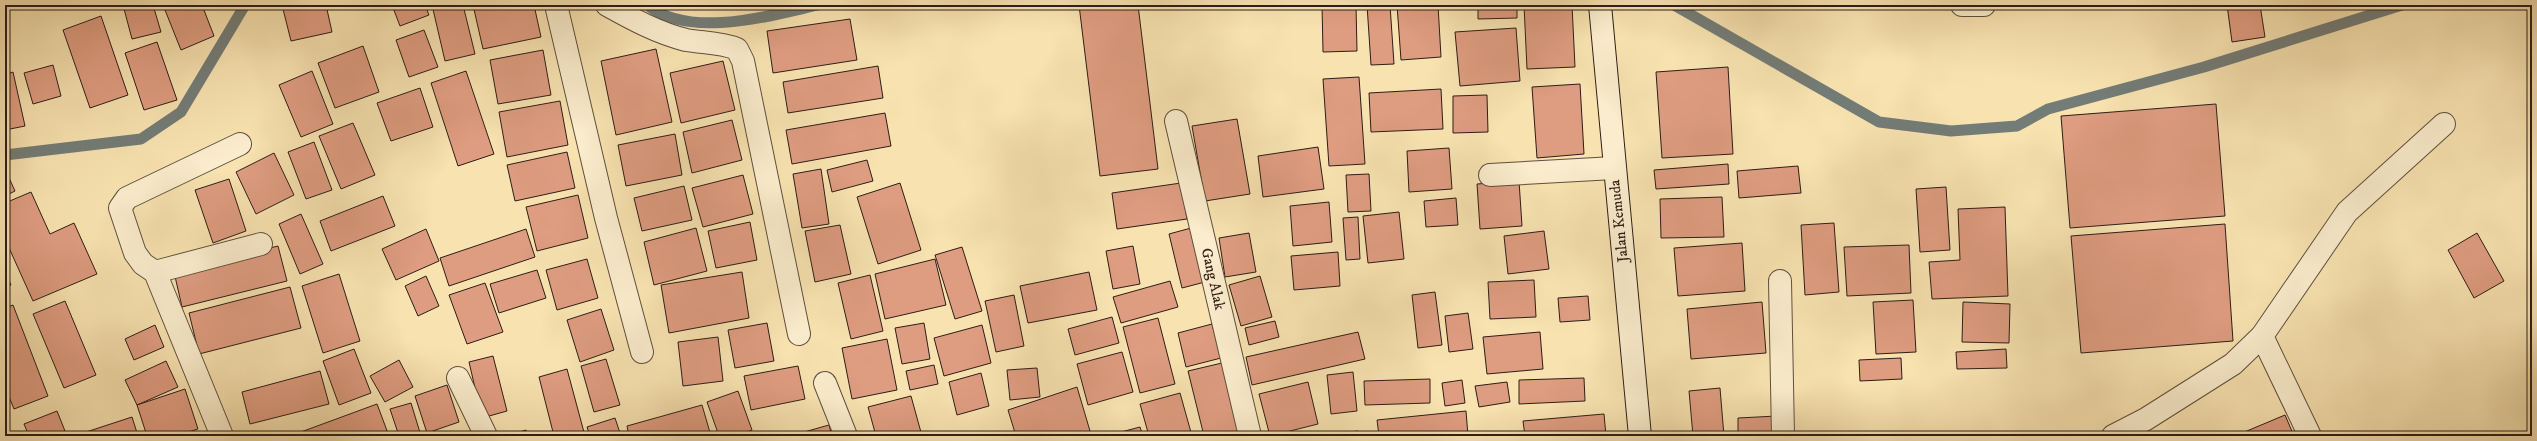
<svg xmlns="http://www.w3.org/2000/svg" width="2537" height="441" viewBox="0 0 2537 441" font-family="'IM FELL DW Pica',serif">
<rect width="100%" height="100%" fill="#f7e2b0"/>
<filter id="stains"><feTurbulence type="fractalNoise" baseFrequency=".005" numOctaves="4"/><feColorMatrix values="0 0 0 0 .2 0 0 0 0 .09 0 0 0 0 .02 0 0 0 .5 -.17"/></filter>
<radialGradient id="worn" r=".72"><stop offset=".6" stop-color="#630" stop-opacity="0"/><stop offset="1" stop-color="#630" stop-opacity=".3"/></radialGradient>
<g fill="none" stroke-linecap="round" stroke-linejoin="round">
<!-- stream -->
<g stroke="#737c77" stroke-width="11">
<path d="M647,5C690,39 769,16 818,5"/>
<path d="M1674,5L1879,122L1951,131L2017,126L2048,109L2204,67L2402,5"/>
<path d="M5,155L141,139L181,112L245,5"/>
</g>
</g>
<!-- building -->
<g fill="#de9c80" stroke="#2c1e17">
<path d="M123,5H153L161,32L132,39Z"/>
<path d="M163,5H202L214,36L181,50Z"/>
<path d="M282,5H326L332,32L291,41Z"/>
<path d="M392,5H425L429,15L400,26Z"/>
<path d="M432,5H463L475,54L445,61Z"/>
<path d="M473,5H534L541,37L483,49Z"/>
<path d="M1079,5H1138L1158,169L1100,176Z"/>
<path d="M1322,5H1356L1357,51L1323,52Z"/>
<path d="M1367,5H1390L1394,64L1371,65Z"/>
<path d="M1397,5H1438L1441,57L1401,60Z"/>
<path d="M1478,5H1517V18L1478,19Z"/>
<path d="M1524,5H1572L1575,67L1527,69Z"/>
<path d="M2227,5H2260L2265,37L2232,42Z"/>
<path d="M101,16L128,95L90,108L63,30Z"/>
<path d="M850,19L857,60L773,73L767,31Z"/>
<path d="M1516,28L1520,81L1460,86L1455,32Z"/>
<path d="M424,30L438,67L409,77L396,40Z"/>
<path d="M157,42L177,100L144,110L125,53Z"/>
<path d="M363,46L379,92L335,108L318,63Z"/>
<path d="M656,49L672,122L616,135L601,61Z"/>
<path d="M543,50L551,95L498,104L490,60Z"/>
<path d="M5,55L10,73L13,72L25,126L5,130Z"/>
<path d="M723,61L735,110L681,123L670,73Z"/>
<path d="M53,65L61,96L33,104L24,73Z"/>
<path d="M878,66L883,98L788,113L783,82Z"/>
<path d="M1728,67L1733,154L1662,158L1656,72Z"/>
<path d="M312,71L333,124L301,137L279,85Z"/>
<path d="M466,71L494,154L458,166L431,83Z"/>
<path d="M1359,77L1365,164L1329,166L1323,79Z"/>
<path d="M1580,84L1584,154L1537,158L1532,87Z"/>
<path d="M420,88L433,127L391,141L377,103Z"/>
<path d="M1441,89L1443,129L1371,132L1369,93Z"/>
<path d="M1487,95L1488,132L1453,133V96Z"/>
<path d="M560,101L568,145L507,157L499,112Z"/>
<path d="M2216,104L2225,216L2070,228L2061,116Z"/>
<path d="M885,113L891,146L792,164L786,130Z"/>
<path d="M1237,119L1250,194L1205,201L1192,126Z"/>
<path d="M732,120L742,160L692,173L683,132Z"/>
<path d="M353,123L375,175L341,189L319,136Z"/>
<path d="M675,134L682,175L626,186L618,145Z"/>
<path d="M314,142L332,190L306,199L288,152Z"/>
<path d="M1318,147L1324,189L1263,197L1258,156Z"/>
<path d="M1449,148L1452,189L1409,192L1407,151Z"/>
<path d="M567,152L575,188L515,201L507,165Z"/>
<path d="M274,153L294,195L256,214L236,172Z"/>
<path d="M867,160L873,181L832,192L827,170Z"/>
<path d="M1728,164L1729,184L1656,189L1654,170Z"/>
<path d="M1798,166L1801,193L1739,198L1737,171Z"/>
<path d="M5,169L15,191L5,196Z"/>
<path d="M821,169L829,224L802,228L793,174Z"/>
<path d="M1369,174L1371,211L1348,212L1346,175Z"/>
<path d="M743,175L753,214L703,227L692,188Z"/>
<path d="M229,179L246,231L213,243L195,190Z"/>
<path d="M1519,181L1522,226L1480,229L1477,184Z"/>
<path d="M900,183L921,250L878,264L857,197Z"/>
<path d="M1181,183L1187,219L1117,229L1112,193Z"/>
<path d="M684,186L692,220L642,231L634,198Z"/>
<path d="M1946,187L1950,250L1920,252L1916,189Z"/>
<path d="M31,192L50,234L74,223L97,274L33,301L5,239V203Z"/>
<path d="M578,195L588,238L537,251L526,207Z"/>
<path d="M383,196L395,226L331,251L320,221Z"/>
<path d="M1722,197L1724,237L1661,238L1660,199Z"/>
<path d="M1456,198L1458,225L1426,227L1424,201Z"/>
<path d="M1329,202L1332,242L1293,246L1290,206Z"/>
<path d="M2005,207L2008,296L1932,299L1929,262L1960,260L1958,209Z"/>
<path d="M1399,212L1404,259L1368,263L1363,216Z"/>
<path d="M301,214L323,264L300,274L279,224Z"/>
<path d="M1358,217L1360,259L1346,260L1343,218Z"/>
<path d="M750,222L757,260L716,268L708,231Z"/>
<path d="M1834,223L1839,292L1805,295L1801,225Z"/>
<path d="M2225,224L2233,341L2081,353L2071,236Z"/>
<path d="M840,225L851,274L815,282L805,231Z"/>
<path d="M696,228L707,271L654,285L644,242Z"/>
<path d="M1191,228L1205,282L1182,288L1169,234Z"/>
<path d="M426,229L439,261L396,280L382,249Z"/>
<path d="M526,229L535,257L449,286L440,258Z"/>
<path d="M1544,231L1549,269L1508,274L1504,236Z"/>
<path d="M1249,233L1256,272L1225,277L1219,238Z"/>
<path d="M2477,233L2504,281L2474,298L2448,250Z"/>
<path d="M1742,243L1745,291L1678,296L1674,248Z"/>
<path d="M1909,245L1911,293L1847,296L1844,247Z"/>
<path d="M278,246L287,281L182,307L174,272Z"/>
<path d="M1133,246L1140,284L1113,289L1106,251Z"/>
<path d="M962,247L982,311L955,319L935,255Z"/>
<path d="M1338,252L1340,286L1294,290L1291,256Z"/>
<path d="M587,259L598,298L557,310L546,270Z"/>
<path d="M935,259L946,305L885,319L875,274Z"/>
<path d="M537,270L546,298L499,313L490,284Z"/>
<path d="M5,271L11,285L5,287Z"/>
<path d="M742,272L749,318L669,333L661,285Z"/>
<path d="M1089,272L1097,310L1028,323L1020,286Z"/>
<path d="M339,274L360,341L323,353L302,286Z"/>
<path d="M870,275L883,331L851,339L838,283Z"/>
<path d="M426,276L439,306L418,316L405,286Z"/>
<path d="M1260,276L1272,317L1241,326L1229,285Z"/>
<path d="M1534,280L1536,317L1490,319L1488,282Z"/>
<path d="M1170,281L1178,307L1121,323L1113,297Z"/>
<path d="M485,283L503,332L467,344L449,295Z"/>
<path d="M290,287L301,328L199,354L189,313Z"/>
<path d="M1435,292L1442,345L1418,348L1412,295Z"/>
<path d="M1014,295L1024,346L996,352L985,301Z"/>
<path d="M1588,296L1590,320L1560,322L1558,298Z"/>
<path d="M1913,300L1916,352L1876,354L1873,302Z"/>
<path d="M65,301L96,375L64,388L33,314Z"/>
<path d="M1762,302L1766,353L1691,359L1687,309Z"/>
<path d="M1963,302L2010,304L2009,343L1962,342Z"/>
<path d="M13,305L48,396L14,409L5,387V308Z"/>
<path d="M601,309L614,350L580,362L567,320Z"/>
<path d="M1468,313L1473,349L1449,352L1445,316Z"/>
<path d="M1112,317L1119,343L1075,355L1068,329Z"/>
<path d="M1158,318L1175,384L1140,393L1123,327Z"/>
<path d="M1275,321L1279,337L1249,345L1245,328Z"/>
<path d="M767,323L774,361L735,368L728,330Z"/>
<path d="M924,323L930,359L902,364L895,328Z"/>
<path d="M1212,324L1221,358L1186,367L1178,333Z"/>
<path d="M155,325L164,347L134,360L125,339Z"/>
<path d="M982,325L991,363L944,376L934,338Z"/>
<path d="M1358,332L1365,359L1252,385L1246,357Z"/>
<path d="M1540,332L1543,369L1487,374L1483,337Z"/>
<path d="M718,337L723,381L683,386L678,342Z"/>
<path d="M887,339L897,390L852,399L842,348Z"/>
<path d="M354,349L371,393L339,405L323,361Z"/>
<path d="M2006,349L2007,368L1957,369L1956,352Z"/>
<path d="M1122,352L1133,392L1088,405L1077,364Z"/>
<path d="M493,356L507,411L482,418L469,362Z"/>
<path d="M1901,358L1902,379L1860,381L1859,360Z"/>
<path d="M606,359L620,405L594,412L581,366Z"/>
<path d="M399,360L413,387L385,402L370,376Z"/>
<path d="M166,361L178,387L137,405L125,380Z"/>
<path d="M1222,363L1240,436H1204L1188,371Z"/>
<path d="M934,365L938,384L910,390L906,371Z"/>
<path d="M798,366L805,399L751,410L744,376Z"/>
<path d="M1037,368L1040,397L1010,400L1007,370Z"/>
<path d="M567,369L585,436H554L539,377Z"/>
<path d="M320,371L329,404L250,424L242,392Z"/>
<path d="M1353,372L1357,411L1331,414L1327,375Z"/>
<path d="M981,373L989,406L957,415L949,382Z"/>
<path d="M1584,378L1585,401L1519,404V380Z"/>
<path d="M1430,379V403L1365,405L1364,381Z"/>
<path d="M1462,380L1465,403L1445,406L1442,383Z"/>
<path d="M1308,382L1318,424L1270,436L1259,394Z"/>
<path d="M1507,382L1510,402L1479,407L1475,386Z"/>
<path d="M447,385L459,422L427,433L415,396Z"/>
<path d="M1077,387L1090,431L1075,436H1016L1008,410Z"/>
<path d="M1720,388L1724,436H1693L1689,391Z"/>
<path d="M185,389L198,429L175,436H147L137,405Z"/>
<path d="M738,391L752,430L736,436H719L707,402Z"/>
<path d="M1180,393L1192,436H1149L1140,404Z"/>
<path d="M911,396L922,436H876L868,407Z"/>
<path d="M411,403L421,436H399L390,409Z"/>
<path d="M377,404L389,436H290Z"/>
<path d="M702,405L711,436H629L627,426Z"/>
<path d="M57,411L67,436H29L24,424Z"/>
<path d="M1466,411L1468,436H1379L1377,420Z"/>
<path d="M1604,414L1606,436H1525L1523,421Z"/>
<path d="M2285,415L2294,436H2235Z"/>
<path d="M1777,416L1778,436H1738V418Z"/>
<path d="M132,417L138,436L77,435Z"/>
<path d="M615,418L621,436H590L587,427Z"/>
<path d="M829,425L832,436H790Z"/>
<path d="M1140,427L1143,436H1106Z"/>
<path d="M526,430L528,436H506Z"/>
<path d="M1358,431V436H1316Z"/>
</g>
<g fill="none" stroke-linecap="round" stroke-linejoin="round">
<defs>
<g id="street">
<path d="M556,5L606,218L642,352"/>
<path d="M607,5C632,19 658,33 686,40C703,43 721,42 737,49L743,61L799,334"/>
<path d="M1962,5H1984"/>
<path d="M1176,121L1250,436"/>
<path d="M1490,175L1614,168"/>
<path d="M155,272L261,244"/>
<path d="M1780,281L1783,436"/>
<path d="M2262,336L2310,436"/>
<path d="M458,378L486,436"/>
<path d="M825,383L846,436"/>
<path d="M222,436L155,272L143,264L135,253L120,208L127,198L240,144"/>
<path d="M2113,436L2146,419L2233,364L2262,336L2347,212L2444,124"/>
</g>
<path id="secondary" d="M1600,5L1640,436"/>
</defs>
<!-- street casing -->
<use href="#street" stroke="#5f4f3d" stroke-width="24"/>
<!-- secondary casing -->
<use href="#secondary" stroke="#2c1e17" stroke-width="24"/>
<!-- street -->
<use href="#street" stroke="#faeccc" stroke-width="22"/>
<!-- secondary -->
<use href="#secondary" stroke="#faeccc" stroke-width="22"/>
</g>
<g text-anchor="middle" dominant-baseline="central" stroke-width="4" stroke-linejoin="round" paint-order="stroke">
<!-- street labels -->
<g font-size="15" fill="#2c1e17" stroke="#faeccc">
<text transform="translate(1619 221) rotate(-96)">Jalan Kemuda</text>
<text transform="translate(1213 279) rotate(77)">Gang Alak</text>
</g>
</g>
<!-- margin -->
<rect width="2537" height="441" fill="none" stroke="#f7e2b0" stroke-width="20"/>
<rect x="6" y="6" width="2525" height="429" fill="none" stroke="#2c1e17" stroke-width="2"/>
<rect x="10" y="10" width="2517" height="421" fill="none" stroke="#2c1e17"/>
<rect width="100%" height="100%" filter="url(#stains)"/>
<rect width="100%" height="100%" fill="url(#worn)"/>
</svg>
